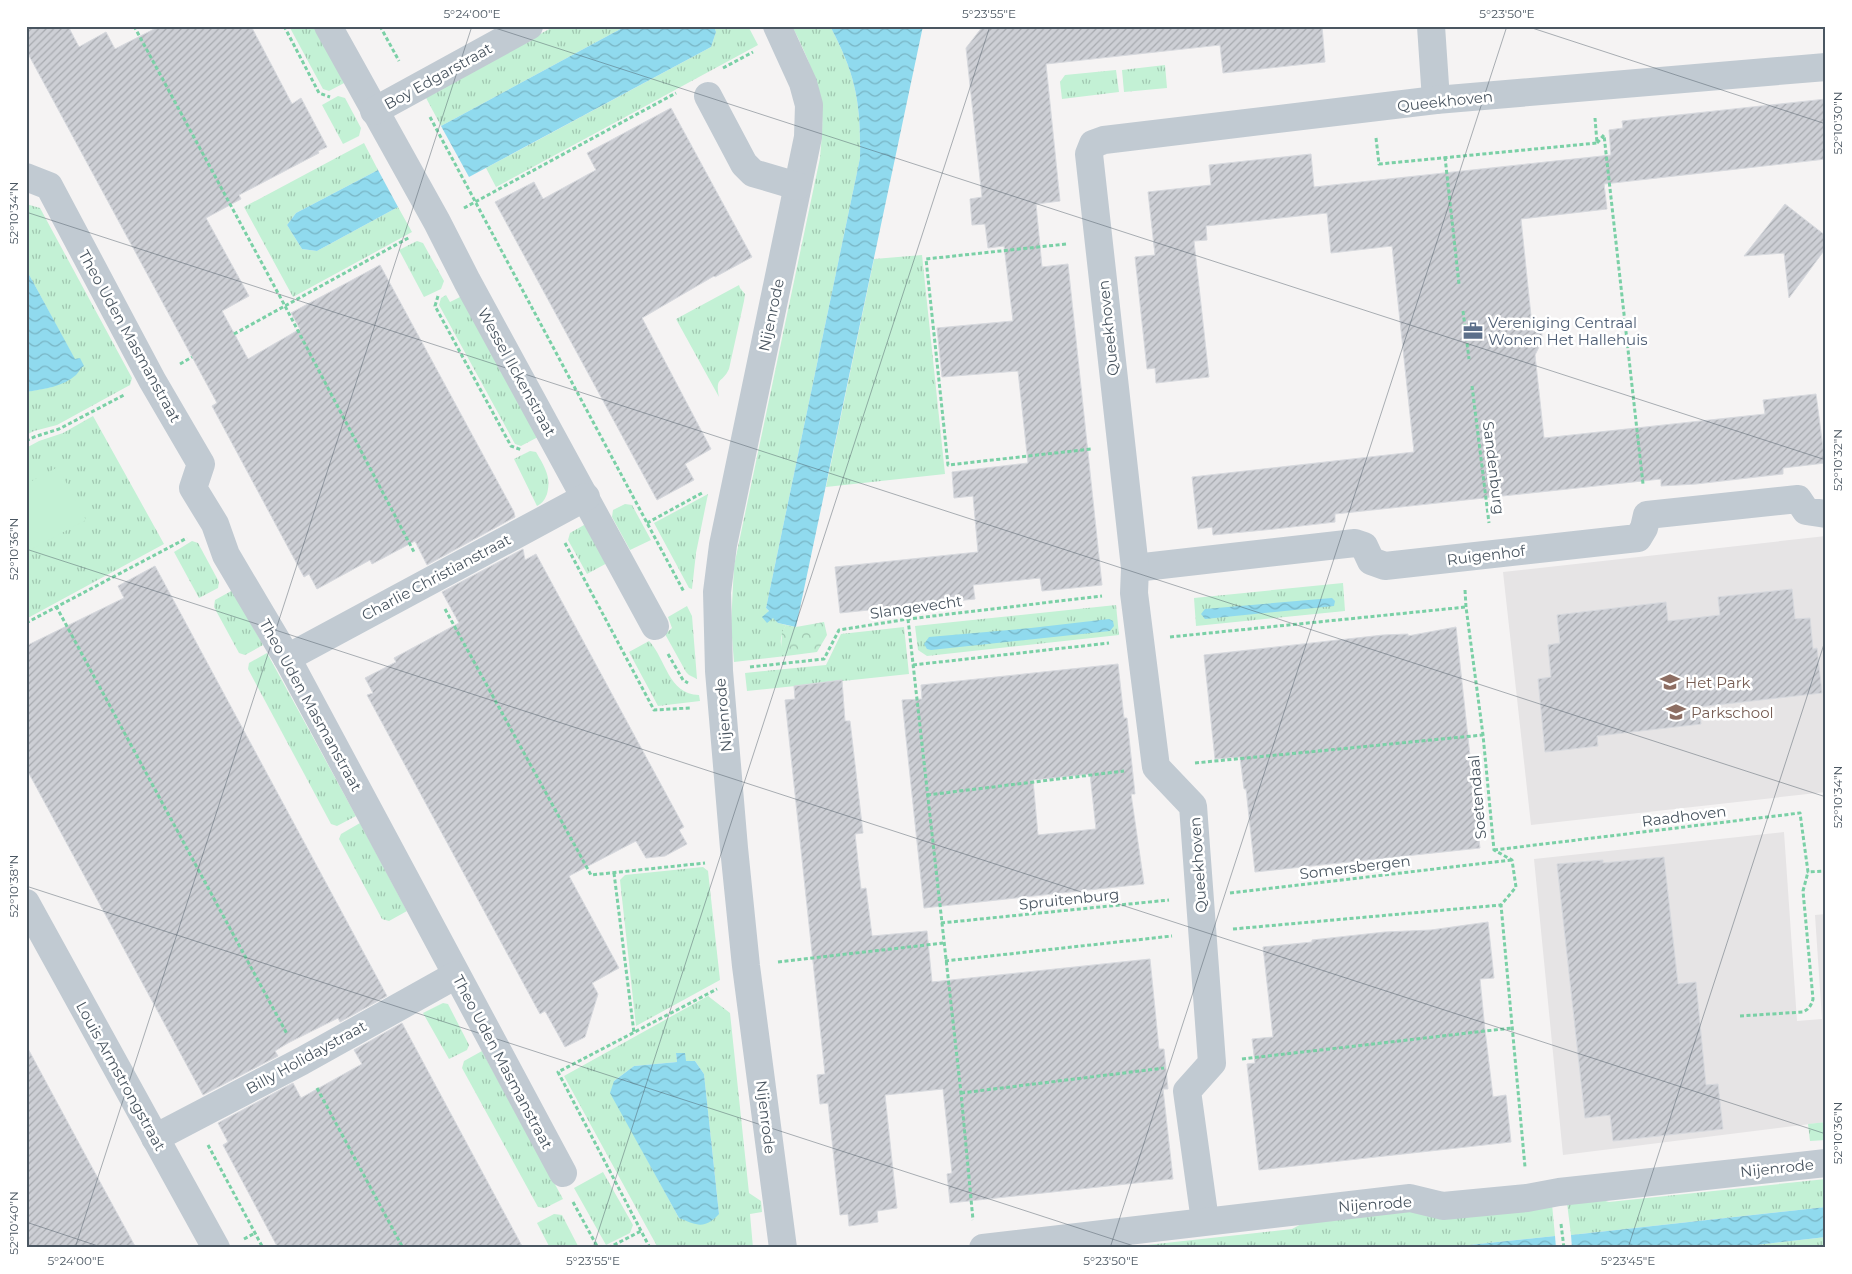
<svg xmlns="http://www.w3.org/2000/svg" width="1852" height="1274" viewBox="0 0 1852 1274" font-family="Montserrat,sans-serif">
<defs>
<pattern id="grass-tufts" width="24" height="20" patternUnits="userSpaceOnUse" patternTransform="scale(1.25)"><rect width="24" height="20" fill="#c3f1d5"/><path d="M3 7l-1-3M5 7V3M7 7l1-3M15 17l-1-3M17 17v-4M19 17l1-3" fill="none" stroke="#a0c6b0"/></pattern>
<pattern id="forest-crowns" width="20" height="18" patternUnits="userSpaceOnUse" patternTransform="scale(1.25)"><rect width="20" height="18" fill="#c3f1d5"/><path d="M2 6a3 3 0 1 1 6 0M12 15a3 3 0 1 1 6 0" fill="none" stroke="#a0c6b0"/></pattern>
<pattern id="water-waves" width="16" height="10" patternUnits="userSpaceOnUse" patternTransform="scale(1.25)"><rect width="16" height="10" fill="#90daee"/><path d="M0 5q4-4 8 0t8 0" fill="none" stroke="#78b4c4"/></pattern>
<pattern id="building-hatch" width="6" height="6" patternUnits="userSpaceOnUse" patternTransform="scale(1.25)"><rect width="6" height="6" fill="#cdcfd5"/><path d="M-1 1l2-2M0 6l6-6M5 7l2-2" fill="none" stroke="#a8abb0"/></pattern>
</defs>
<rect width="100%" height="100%" fill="#f5f3f3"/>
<!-- education -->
<g fill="#e6e4e5">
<path d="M1826,536V792L1531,825L1503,572Z"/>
<path d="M1784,832L1797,1021L1822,1019L1815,915L1826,914V1122L1563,1155L1534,859Z"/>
</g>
<!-- grass -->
<g fill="url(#grass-tufts)" fill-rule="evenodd">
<path d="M289,26H316L346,82L329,91L323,89Z"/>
<path d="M555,26H626L441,126L425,96Z"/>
<path d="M714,26H748L758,45L496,187L486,168L711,47L716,32Z"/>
<path d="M792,26H830C856,75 861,103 860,158L766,608L778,623L786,625C780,636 778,645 786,656L734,662L731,625L734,566L820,158C821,144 823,129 822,115C819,83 807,55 792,26Z"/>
<path d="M1165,65L1167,88L1124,92L1122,70Z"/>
<path d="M1116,70L1119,92L1062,99L1060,82L1065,75Z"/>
<path d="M338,96L345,98L361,128L359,136L343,144L322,105Z"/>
<path d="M364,143L378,170L296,213L287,225L302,249L317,251L398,207L412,232L293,297L244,207Z"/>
<path d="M26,204L40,208L132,378L130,385L57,425L34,431L26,435V392L52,387L75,360L26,269Z"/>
<path d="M417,241L423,243L444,281L441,289L424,297L399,250Z"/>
<path d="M922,255L945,474L826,487L874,259Z"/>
<path d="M739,285L740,288L745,294L744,301L729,369C722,384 715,376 719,397L676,319Z"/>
<path d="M446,295L450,302L462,296L538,437L521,446L515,444L439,305L441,298Z"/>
<path d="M93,416L164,544L26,619V448L39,441L63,433Z"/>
<path d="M530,451L536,452C544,466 552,477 547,494C545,499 543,503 537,506L514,459Z"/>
<path d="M708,494L696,553L692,589L689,588L654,523Z"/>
<path d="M625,504L632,505L651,540L630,550L612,517L613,510Z"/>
<path d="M584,525L590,528L609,562L587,574L568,540L570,533Z"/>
<path d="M192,541L198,543L219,582L218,588L199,598L174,552Z"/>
<path d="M1343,583L1345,611L1196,626L1194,598Z"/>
<path d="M233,590L263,645L245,655L239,653L214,607L215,600Z"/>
<path d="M1116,605L1119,635L927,656L918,650L915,626Z"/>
<path d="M687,606L692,616L697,679L689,675L686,672L665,634L672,628L668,617Z"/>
<path d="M904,627L909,674L747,691L745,673L826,665L841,634Z"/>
<path d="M649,641C666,659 668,694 699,695L700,701L658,706L629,652Z"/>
<path d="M267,653L356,816L337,826L331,824L248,669L249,663Z"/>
<path d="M360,823L407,911L389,921L382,919L339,839L341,834Z"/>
<path d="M703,867L708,871L720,980L636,1026L620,880L625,875Z"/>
<path d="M708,996L730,1013L749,1193L761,1201L762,1212L750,1214L753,1248H658L564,1076ZM676,1054L686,1062L695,1061L704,1074L719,1214L679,1218L624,1117L614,1081L634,1066L677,1062Z"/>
<path d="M443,1003L448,1004L469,1045L467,1050L449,1059L423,1013Z"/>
<path d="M482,1051L563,1199L545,1208L538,1207L462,1068L464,1061Z"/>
<path d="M1826,1122V1140L1810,1141L1808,1124Z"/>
<path d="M603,1172L633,1225L630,1233L606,1245L574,1188Z"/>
<path d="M1826,1179V1207L1571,1235L1567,1203L1602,1200L1609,1202Z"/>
<path d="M1552,1204L1555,1236L1441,1248H1120L1292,1229L1309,1220L1406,1209Z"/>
<path d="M554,1214L562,1215L579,1248H550L537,1223Z"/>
<path d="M1826,1237V1248H1731Z"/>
</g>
<!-- forest -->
<path fill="url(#forest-crowns)" d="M824,622L827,635L817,652L786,656L781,649L782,632L786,625L796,627Z"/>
<!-- pitch -->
<path fill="#c3f1d5" d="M58,467L86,520L26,552V484Z"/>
<!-- water -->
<g fill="url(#water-waves)">
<path d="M626,26H714L716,32L711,47L469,177L441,126Z"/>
<path d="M830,26H923L796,627L778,623L773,618L767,623L762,617L769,611L766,608L860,158C861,103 856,75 830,26Z"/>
<path d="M378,170L398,207L317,251L302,249L287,225L296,213Z"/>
<path d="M26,269L75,359L80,358L84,366C79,369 80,371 76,375C63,387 43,389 26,392Z"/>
<path d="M1332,598L1335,601L1334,606L1205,619L1201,614L1205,609Z"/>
<path d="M1109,619L1113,621L1114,626L1110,631L931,650L927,649L924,644L929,637L1031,628Z"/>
<path d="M676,1053H685L686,1061H695L704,1074L719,1214C704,1230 697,1225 679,1218L610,1093L614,1081L634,1066L677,1062Z"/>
<path d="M1826,1207V1237L1731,1248H1572L1571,1235Z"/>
<path d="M1555,1236L1556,1248H1441Z"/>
</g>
<!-- building -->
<g fill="url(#building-hatch)" stroke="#d7d9de" fill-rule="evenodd">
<path d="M26,26H68L79,47L106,32L115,49L160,26H251L292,104L301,98L327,147L318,151L319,153L239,195L241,199L206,218L249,296L222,311L248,359L300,329L291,313L380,265L514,512L515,517L427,565L415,541L372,564L370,560L317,589L309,574L304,577L212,406L217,403L26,50Z"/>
<path d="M983,26H1322L1325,62L1223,73L1220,45L1046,64L1060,201L1036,204L1042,267L1068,264L1102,585L1042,591L1040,578L973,585L975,599L840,613L835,567L978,552L973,496L954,498L952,472L1028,463L1018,371L942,377L937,328L1013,321L1004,246L988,248L985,224L972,225L970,199L982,197L966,48Z"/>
<path d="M1826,99V159L1604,184L1607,209L1521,219L1531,316L1540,328L1542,334L1541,343L1535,355L1544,438L1765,414L1763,400L1816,394L1825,463L1783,468V474L1696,484L1661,486V479L1335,514V522L1274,529L1213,535L1212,527L1198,529L1192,477L1414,452L1392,246L1331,253L1327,213L1206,226L1207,240L1194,241L1209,377L1156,383L1155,368L1147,369L1135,257L1155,255L1148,192L1211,185L1209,165L1311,154L1314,187L1611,155L1609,130L1623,128L1622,121Z"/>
<path d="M671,108L752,257L715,277L714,276L642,318L711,449L685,464L694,480L657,500L495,202L534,182L543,199L596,170L587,153Z"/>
<path d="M1785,204L1826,236V248L1789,298L1784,253L1744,256Z"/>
<path d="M523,549L525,560L536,554L684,827L679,830L687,844L665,856L646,858L636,841L569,876L619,968L592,983L598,994L585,1037L565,1047L545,1011L540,1014L367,695L373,693L365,678L396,662L394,658L459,623L442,592Z"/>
<path d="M155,566L387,996L340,1022L338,1018L288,1043L275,1051L278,1056L203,1095L26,768V646L124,598L118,586Z"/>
<path d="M1792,589L1795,619L1810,618L1813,649L1817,648L1822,693L1699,707L1701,724L1597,736L1598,746L1545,752L1538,679L1551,677L1548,645L1560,643L1557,615L1666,602L1668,621L1720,615L1718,597Z"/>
<path d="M1456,627L1480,848L1255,872L1246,789H1244L1240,757L1215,759L1204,655L1383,635L1408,634V636Z"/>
<path d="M1118,664L1124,718H1127L1135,794H1131L1144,884L924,908L902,700L922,699L921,685ZM1090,774L1096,829L1038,835L1033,780Z"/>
<path d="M842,680L845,721H850L863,833L855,834L861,889L866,888L872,936L927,931L932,982L1150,959L1159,1049H1164L1168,1089H1163L1173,1179L950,1203L947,1174L952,1173L943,1089L885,1095L897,1208L877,1211L878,1222L849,1226L848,1214L840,1215L828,1103L820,1104L817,1075L825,1074L785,700L795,699L794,686Z"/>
<path d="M1664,857L1678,984L1696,982L1706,1085L1718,1084L1723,1129L1613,1141L1610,1115L1585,1118L1557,864L1603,860V863Z"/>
<path d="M1488,922L1494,978L1480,979L1485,1030L1493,1097L1506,1095L1511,1142L1259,1170L1247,1064L1255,1063L1252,1039L1273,1037L1263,947L1312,942V940L1385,932L1431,930Z"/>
<path d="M402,1023L523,1248H278L223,1145L228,1142L218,1123L293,1083L301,1098L362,1064L354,1050Z"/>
<path d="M26,1045L88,1160L136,1248H26Z"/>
</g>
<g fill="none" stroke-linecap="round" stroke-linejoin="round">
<!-- path -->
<g stroke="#7ad0a6" stroke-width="3" stroke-dasharray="4 2.5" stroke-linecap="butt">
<path d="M134,26L285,306L414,552"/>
<path d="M284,26L319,93L330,97"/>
<path d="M380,26L399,61"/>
<path d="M723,68L753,52"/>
<path d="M430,117L684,592"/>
<path d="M1376,138L1379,164L1597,143L1595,118"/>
<path d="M1597,143L1604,135L1643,484"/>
<path d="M1445,157L1459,284"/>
<path d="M464,208L676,93"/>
<path d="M1066,244L926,259L948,465L1091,449"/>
<path d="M438,296L435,306L511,446L522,450"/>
<path d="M1463,311L1469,359"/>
<path d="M234,334L410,237"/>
<path d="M180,364L192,357"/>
<path d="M1472,386L1489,523"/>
<path d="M26,441L34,437L59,429L124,395"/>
<path d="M647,523L702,493"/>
<path d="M565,543L654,710L690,708"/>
<path d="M1465,590L1466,607L1483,735L1494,850L1512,860L1516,887L1501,905L1525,1167"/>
<path d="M56,606L287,1034"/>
<path d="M445,609L591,875L705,863"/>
<path d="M908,619L961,1093L973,1220"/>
<path d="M26,623L187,538"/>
<path d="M1170,637L1466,607"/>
<path d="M668,654L683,680L688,683"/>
<path d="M913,665L1109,643"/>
<path d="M750,667L824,659L839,630L908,619L1102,596"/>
<path d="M1195,763L1483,735"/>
<path d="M927,795L1124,771"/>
<path d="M1494,850L1800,813L1808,872L1826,871"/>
<path d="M614,873L634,1033"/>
<path d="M1230,893L1512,860"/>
<path d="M941,923L1169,900"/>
<path d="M1233,929L1501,905"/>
<path d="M945,961L1172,936"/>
<path d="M778,962L943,943"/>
<path d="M1740,1016L1803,1012C1809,1009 1811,1006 1813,999L1803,891L1808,872"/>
<path d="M1242,1059L1512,1028"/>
<path d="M317,1088L403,1248"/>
<path d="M961,1093L1164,1068"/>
<path d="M208,1145L263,1248"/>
<path d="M573,1202L598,1248"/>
<path d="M1561,1224L1564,1248"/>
<path d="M244,1239L255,1233"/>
<path d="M608,1248L641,1231"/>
<path d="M650,1248L558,1072L717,989"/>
</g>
<!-- minor -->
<g stroke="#c1cad2" stroke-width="28">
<path d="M328,26L437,222L467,281L655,626"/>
<path d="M777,26L803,83L809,105L808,137L723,545L717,592L719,671L734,848L746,966L783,1248"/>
<path d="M1431,26L1436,100"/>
<path d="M708,96L744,164L753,173L797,186"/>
<path d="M374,111L529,26"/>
<path d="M26,177L49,186L152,380L201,464L193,488L215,524L226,555L287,658L563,1173"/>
<path d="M1135,568L1355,543L1364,546L1371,561L1385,566L1638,538L1644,528L1647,515L1798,499L1806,511L1826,514"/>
<path d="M287,658L586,497"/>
<path d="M26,903L216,1248"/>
<path d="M155,1138L302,1061L456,975"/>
<path d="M1205,1221L1187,1091L1212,1063L1193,806L1156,767L1134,593L1135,568L1089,154L1093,144L1104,140L1436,100L1826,67"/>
<path d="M983,1248L1410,1198L1443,1206L1527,1198L1559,1192L1826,1163"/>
</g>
</g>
<!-- ticks -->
<path fill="none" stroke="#4a5661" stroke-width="1" stroke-opacity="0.45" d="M489,26L1826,460M1526,26L1826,124M26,212L1826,797M26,549L1826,1134M26,886L1140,1248M26,1222L104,1248M75,1248L472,26M593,1248L990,26M1110,1248L1507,26M1628,1248L1826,638"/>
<!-- icons -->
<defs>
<symbol id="office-bare" viewBox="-9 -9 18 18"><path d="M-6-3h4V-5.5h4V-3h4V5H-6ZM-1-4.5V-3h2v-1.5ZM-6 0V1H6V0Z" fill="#5c6f8a" stroke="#fff" stroke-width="2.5" paint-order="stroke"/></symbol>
<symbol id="school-bare" viewBox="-9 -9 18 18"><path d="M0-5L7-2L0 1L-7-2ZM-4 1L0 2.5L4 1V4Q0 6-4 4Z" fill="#8d6e63" stroke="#fff" stroke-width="2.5" paint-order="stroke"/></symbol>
</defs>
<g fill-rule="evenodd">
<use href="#office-bare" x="1459" y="317" width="28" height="28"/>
<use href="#school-bare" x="1656" y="668" width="28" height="28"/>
<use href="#school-bare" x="1662" y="698" width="28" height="28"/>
</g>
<g text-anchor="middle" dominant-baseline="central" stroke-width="5" stroke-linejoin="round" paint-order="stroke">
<!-- street labels -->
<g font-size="15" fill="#4a5661" stroke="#fff">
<text transform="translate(438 76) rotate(-29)">Boy Edgarstraat</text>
<text transform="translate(1445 101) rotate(-6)">Queekhoven</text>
<text transform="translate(771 315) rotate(-78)">Nijenrode</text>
<text transform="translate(1108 328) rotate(-96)">Queekhoven</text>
<text transform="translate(130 336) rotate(61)">Theo Uden Masmanstraat</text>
<text transform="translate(517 372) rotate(61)">Wessel Ilckenstraat</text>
<text transform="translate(1494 468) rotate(83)">Sandenburg</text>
<text transform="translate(1486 555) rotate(-7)">Ruigenhof</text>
<text transform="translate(436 577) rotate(-28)">Charlie Christianstraat</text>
<text transform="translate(916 607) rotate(-8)">Slangevecht</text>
<text transform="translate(311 705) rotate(61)">Theo Uden Masmanstraat</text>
<text transform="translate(723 715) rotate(-95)">Nijenrode</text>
<text transform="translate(1477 797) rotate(-95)">Soetendaal</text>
<text transform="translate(1684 816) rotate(-7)">Raadhoven</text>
<text transform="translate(1198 865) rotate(-94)">Queekhoven</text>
<text transform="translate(1355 867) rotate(-7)">Somersbergen</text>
<text transform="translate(1069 899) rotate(-6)">Spruitenburg</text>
<text transform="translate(306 1057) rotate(-29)">Billy Holidaystraat</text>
<text transform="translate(503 1062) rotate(62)">Theo Uden Masmanstraat</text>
<text transform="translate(121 1076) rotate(61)">Louis Armstrongstraat</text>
<text transform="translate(766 1117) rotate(83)">Nijenrode</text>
<text transform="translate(1777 1168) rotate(-6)">Nijenrode</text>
<text transform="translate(1375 1204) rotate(-4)">Nijenrode</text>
</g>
<!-- service labels -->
<g font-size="15" fill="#4e5e75" stroke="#fff" text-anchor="start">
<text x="1488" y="322">Vereniging Centraal<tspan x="1488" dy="17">Wonen Het Hallehuis</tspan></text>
</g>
<!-- education labels -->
<g font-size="15" fill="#785e54" stroke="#fff" text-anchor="start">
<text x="1685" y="682">Het Park</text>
<text x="1691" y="712">Parkschool</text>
</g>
</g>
<!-- border -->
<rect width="1852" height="1274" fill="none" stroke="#ffffff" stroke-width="55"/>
<rect x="28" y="28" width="1796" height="1218" fill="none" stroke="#4a5661" stroke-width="2"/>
<g font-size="12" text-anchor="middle" fill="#4a5661">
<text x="472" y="18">5°24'00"E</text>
<text x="989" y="18">5°23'55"E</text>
<text x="1507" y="18">5°23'50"E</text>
<text transform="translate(1838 123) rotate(-90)" y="4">52°10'30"N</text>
<text transform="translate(14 213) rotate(-90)" y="4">52°10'34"N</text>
<text transform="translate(1838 460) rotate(-90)" y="4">52°10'32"N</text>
<text transform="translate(14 549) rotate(-90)" y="4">52°10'36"N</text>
<text transform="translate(1838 797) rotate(-90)" y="4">52°10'34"N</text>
<text transform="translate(14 886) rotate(-90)" y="4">52°10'38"N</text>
<text transform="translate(1838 1133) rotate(-90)" y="4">52°10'36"N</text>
<text transform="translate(14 1223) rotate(-90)" y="4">52°10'40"N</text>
<text x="76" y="1265">5°24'00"E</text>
<text x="593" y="1265">5°23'55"E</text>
<text x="1111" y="1265">5°23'50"E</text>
<text x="1628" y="1265">5°23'45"E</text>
</g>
</svg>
